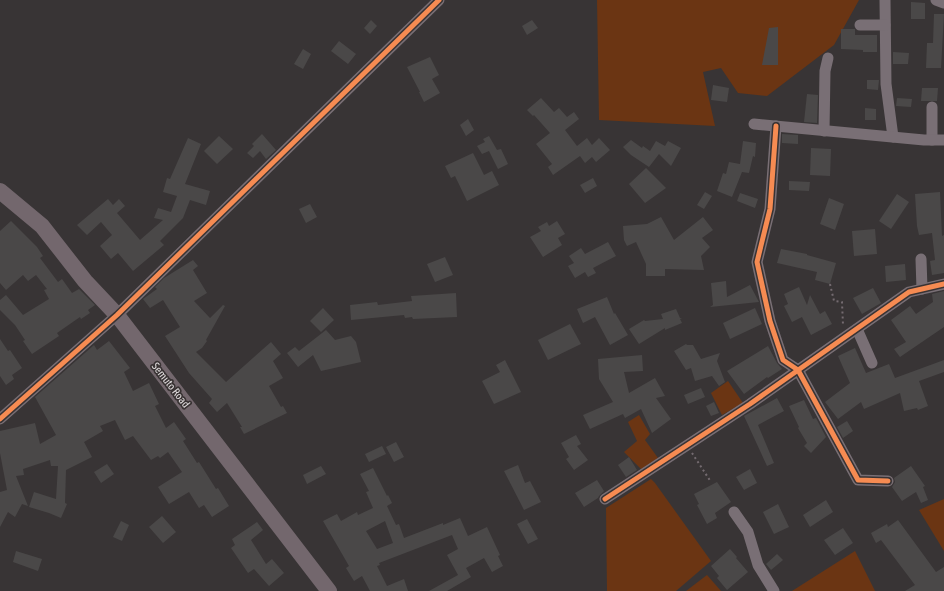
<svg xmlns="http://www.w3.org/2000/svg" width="944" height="591" viewBox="0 0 944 591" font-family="'Asap Condensed',sans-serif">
<rect width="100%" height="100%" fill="#383435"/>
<!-- green -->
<g fill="#6b3513">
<path d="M597,0H859L834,45L767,96L738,93L721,68L703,72L715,126L599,120Z"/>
<path d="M728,381L743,403L722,415L711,393Z"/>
<path d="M639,415L650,434L645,440L658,458L642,470L624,452L637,441L628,422Z"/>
<path d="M651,479L655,483L711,561L676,591H607L606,508Z"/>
<path d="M944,499V551L919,510Z"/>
<path d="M855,551L875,591H792Z"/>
<path d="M707,575L721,591H686Z"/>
</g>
<!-- building -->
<g fill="#4a4848" fill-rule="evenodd">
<path d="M911,2L925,3V19H911Z"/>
<path d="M934,14H944L941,68H926L927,43H933Z"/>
<path d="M371,20L377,26L370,34L364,28Z"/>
<path d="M532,20L538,28L527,35L522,26Z"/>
<path d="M778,27V65H762L769,28Z"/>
<path d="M841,29H855V35H877V52H863V50L841,49Z"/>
<path d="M339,41L356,54L348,64L331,51Z"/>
<path d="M303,49L311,54L303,69L294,64Z"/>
<path d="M893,52L909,53L908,64H893Z"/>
<path d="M430,57L439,75L432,79L440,93L424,102L419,92H420L407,67Z"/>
<path d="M867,80H879L878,90L867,89Z"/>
<path d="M713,85L729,88L727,102L711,100Z"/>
<path d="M922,88H938L937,101H921Z"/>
<path d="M807,94L818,95L817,123L804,122Z"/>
<path d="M541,98L554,112L559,108L567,117L574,112L579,119L565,130L577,146L587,138L592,145L599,138L610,150L596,162L592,157L585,163L580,156L553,175L548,167L552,164L536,144L550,133L534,115L533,116L527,110Z"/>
<path d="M897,98L912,99L911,107L896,106Z"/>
<path d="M865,108L876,109V120H865Z"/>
<path d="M468,119L474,130L466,136L460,125Z"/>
<path d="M262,134L276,150L266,159L260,151L253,158L247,153L254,146L252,144Z"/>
<path d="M782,134L798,135V144L782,143Z"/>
<path d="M219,136L233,149L217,164L204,151Z"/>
<path d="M489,136L497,150L501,149L508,164L498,169L489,151L482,154L477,146L485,142L483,139Z"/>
<path d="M188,138L201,144L185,184L210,191L206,205L190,200L183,218L160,241L164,245L133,271L118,253L111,259L100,246L112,235L101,222L87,235L77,225L108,199L113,205L119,199L125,206L117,213L140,240L163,220L154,218L158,208L171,212L177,196L163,192L167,178L170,179Z"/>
<path d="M631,140L642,148L643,146L650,151L656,141L665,146L668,141L681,148L671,166L659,154L649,167L631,155L623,147Z"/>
<path d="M743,141L756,143L755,157L753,156L749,173L742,172L732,197L717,191L723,173L726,174L729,162L740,164Z"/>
<path d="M811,148L831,149L830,176L810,175Z"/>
<path d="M473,153L484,175L492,171L499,185L467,201L455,176L451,178L445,166Z"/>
<path d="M646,168L666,188L645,203L629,184Z"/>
<path d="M593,178L597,186L585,193L580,185Z"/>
<path d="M789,181L810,182L809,191L789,190Z"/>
<path d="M705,192L712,196L704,209L697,205Z"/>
<path d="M940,192L942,236L944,235V273L932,275L930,261L935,260L932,233L919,235L917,226L915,194Z"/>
<path d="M740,193L758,199L755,208L737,201Z"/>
<path d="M897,194L909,202L891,229L879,221Z"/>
<path d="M829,198L844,204L835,230L820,224Z"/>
<path d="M310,204L317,217L306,223L299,209Z"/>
<path d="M661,217L674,240L703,217L713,230L702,238L710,247L701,256L704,270L665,269V276H646V264L636,242L627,246L624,240L623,226L647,224Z"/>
<path d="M11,221L37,247L43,256L40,258L58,282L62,279L72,293L79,289L95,305L88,310L90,313L81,319L80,317L57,333L59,336L32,354L23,341L25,340L15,325L0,310V300L6,295L23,315L49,299L44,290L47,289L36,275L28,281L23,275L6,290L0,283V231Z"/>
<path d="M557,221L565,234L558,238L562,245L543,257L530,237L541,231L538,227L547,222L549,226Z"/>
<path d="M875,229L877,254L854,256L852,231Z"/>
<path d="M608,242L616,256L593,268L596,273L588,277L585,272L575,278L568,266L574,263L569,256L581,248L585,254Z"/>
<path d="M781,249L807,254V255L836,263L830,284L815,280L817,272L777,263Z"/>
<path d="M445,257L453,275L435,282L427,264Z"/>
<path d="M193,260L198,266L193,270L207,293L194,301L210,318L223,305L225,306L206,340L207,341L202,348L196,352L226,382L271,342L281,354L273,361L283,378L269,386L281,407L283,406L287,413L244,434L240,427H242L227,403L217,412L209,403L212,399L189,373L165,336L180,327L163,300L150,308L143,299L157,289L155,287L164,278Z"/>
<path d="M905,264L906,280L886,282L885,266Z"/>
<path d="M726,281L727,297L750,285L759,302L710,307L713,305L711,283Z"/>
<path d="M799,287L807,305L810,295L820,314L825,311L832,324L811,335L802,317L792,322L784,306L788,304L784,294Z"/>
<path d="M873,288L881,303L862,314L853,298Z"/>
<path d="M944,291V327L900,357L894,349L906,342L891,320L910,306L916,314L933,302L932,294Z"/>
<path d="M456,293L457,317L413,319L412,317L405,318L404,315L351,320L350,305L377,302L378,305L412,301L411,296Z"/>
<path d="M607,297L614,314L615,313L628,335L610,345L595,317L583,323L577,309Z"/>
<path d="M323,308L334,320L321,332L310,321Z"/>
<path d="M755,308L762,324L730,339L723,323Z"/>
<path d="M676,309L680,318H682L680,319L682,323L665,330V328L639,344L629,329L644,320L645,321L663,319L661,314Z"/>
<path d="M570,324L581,344L548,360L538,340Z"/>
<path d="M326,330L335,340L351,336L356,342L361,362L321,371L313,355L298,367L287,353L295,347L299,351Z"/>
<path d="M0,339L8,351L10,350L22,368L12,375L14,379L6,385L0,376Z"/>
<path d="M109,341L130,368L124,372L133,391L149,383L159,404L155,406L166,428L174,422L186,439L183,441L197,463L199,462L216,489L218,488L229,506L212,517L204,505L199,508L189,492L169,504L158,487L182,472L168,452L160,458L158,456L151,460L133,436L125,440L115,420L100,426L103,431L84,442L92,457L66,470L65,503L67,504L61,518L49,513L29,507L34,492L56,499L58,466H51L50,460L23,469L24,475L16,476L28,506L22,504L15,517L8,512L0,527V492L7,490L0,453V431L35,423L40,444L56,435L35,397L94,345L97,350Z"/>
<path d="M686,344L687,345H693L701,359L720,353L717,361L725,382L719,386L712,376L695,381L691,368L686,370L674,351Z"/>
<path d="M768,346L777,363L782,369L768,378L767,377L744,394L727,371Z"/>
<path d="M855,348L866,373L889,364L895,378L944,360V372L919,381L928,406L918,410L917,408L904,411L900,393L864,409L861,402L838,419L825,402L850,383L838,356Z"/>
<path d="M642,355L643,371L624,372L629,393L655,378L665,396L656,398L671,419L652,433L641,409L625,418L623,414L590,429L583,415L613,402L599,379L598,359Z"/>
<path d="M505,360L521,392L494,404L482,381L500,372L496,365Z"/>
<path d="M701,388L705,397L688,404L684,395Z"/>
<path d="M777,398L784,411L758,425L774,463L767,466L744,416Z"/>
<path d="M804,400L813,419L816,418L826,437L811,453L804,446L807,443L798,428L799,427L789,406Z"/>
<path d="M714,402L719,413L711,416L706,406Z"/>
<path d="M847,421L853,431L843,438L837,427Z"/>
<path d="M576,435L581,444L577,446L588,460L574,470L566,459L569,457L561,443Z"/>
<path d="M396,442L404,457L394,462L386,447Z"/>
<path d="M382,446L386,454L369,462L365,454Z"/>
<path d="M629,457L637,470L626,477L618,465Z"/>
<path d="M107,464L114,474L101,483L94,472Z"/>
<path d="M518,465L525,483L530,481L541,502L524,510L504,471Z"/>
<path d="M321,466L326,474L307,484L303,475Z"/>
<path d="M911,466L925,486L923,487L928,500L921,503L916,492L902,501L892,487L895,482L894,478Z"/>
<path d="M373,468L387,496L388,495L392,503L387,506L396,525L399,524L404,538L443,523V525L460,518L468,536L487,527L500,555L498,556L503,566L492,572L484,558L466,568L471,577L447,591H429L458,575L447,555L458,549L452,535L379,563L380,565L377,566L387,586L404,579L408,591H370L362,576L354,581L346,568L349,566L323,521L337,514L341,521L357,512L358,515L373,508L366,492L369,491L360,474ZM385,521L393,543L377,549L366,531Z"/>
<path d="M750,469L757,483L744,490L736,477Z"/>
<path d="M597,480L604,491L599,496L598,498L584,507L575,493Z"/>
<path d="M717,482L731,502L715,513L717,518L707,524L697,505L699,504L694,494Z"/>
<path d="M826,500L833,512L810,527L803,515Z"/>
<path d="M778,504L789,527L774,534L763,512Z"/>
<path d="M162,516L176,532L163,543L149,527Z"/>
<path d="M527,519L538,539L528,544L517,524Z"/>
<path d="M898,520L936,572L944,567V591H905L915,585L881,540L876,543L871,533L887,524L888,527Z"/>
<path d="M121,521L129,525L122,541L113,537Z"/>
<path d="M257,522L263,530L251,540L266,564L272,559L284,573L269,586L254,569L248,573L231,548L235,545L232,539Z"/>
<path d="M843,528L853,543L835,555L824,540Z"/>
<path d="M730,549L737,557L736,558L748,572L727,590L717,578L719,576L711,566Z"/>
<path d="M16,551L42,559L38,571L13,562Z"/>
<path d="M777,554L783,560L771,570L766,564Z"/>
</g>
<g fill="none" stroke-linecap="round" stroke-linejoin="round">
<!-- path -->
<g stroke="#746b70" stroke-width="2" stroke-dasharray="2 3" stroke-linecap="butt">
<path d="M830,284L834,301L842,302L843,325"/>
<path d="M692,453L711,482"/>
</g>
<!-- minor -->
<g stroke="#796f75" stroke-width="11">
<path d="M885,0L886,84L893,137"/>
<path d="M936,0L944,3"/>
<path d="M860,25H885"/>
<path d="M932,107V140"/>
<path d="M754,124L924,140H944"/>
<path d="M776,126L770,209L757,262L770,321L783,360L798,370L858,480L888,481"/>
<path d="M824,131L825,71L828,58"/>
<path d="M921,259L922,289"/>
<path d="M857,329L872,363"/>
<path d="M0,419L117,315L439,0"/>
<path d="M605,499L750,404L909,292L944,284"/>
<path d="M734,512L748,532L758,565L774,591"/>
</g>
<!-- secondary -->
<path stroke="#73676d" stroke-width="16" d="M0,191L42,226L85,281L117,315L329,591"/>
<defs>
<g id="cycleway">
<path d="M776,126L770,209L757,262L770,321L783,360L798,370L858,480L888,481"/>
<path d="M0,419L117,315L439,0"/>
<path d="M605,499L750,404L909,292L944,284"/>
</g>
</defs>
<!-- cycleway casing -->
<use href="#cycleway" stroke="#393334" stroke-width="8"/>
<!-- cycleway -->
<use href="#cycleway" stroke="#f68b52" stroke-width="5"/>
</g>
<g text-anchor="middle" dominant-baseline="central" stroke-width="3.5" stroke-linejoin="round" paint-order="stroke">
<!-- street labels -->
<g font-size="11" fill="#e0dcdd" stroke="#393334">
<text transform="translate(171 385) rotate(52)">Semuto Road</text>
</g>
</g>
</svg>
